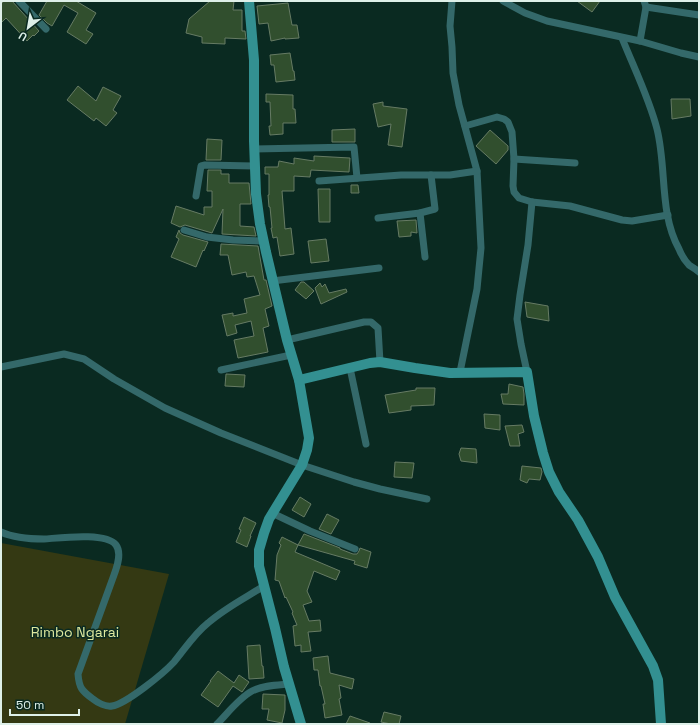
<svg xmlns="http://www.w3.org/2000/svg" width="700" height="725" viewBox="0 0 700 725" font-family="'Space Grotesk',sans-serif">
<rect width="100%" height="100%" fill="#0a2a21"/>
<!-- green -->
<path fill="#343913" d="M1,543L169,574L125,724H1Z"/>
<!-- building -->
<g fill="#314f2e" stroke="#667b64">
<path d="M4,1H12L39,31L34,36L33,35L27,41L6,18L1,23V4Z"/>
<path d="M47,1H76L96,13L86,30L93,34L86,44L67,32L78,13L64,5L52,26L47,23L39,15Z"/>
<path d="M210,1H234L233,10H242V31H245L246,39L225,38V44L202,43V37L186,33L189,19Z"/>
<path d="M577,1H600L592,12Z"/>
<path d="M288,3L292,25H297L299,38L285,39V38L271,41L268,23L259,24L257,6Z"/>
<path d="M290,53L293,71H294L295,80L276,82L274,65H271L270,55Z"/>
<path d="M78,86L96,101L103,87L121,96L113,110L117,113L106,126L96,118L94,121L67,100Z"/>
<path d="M266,94L293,95V109H295L296,123H283V134L270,135L269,126H271L270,102H266Z"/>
<path d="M671,99H690L691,116L672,119Z"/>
<path d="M383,102V106L407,109L402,147L388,145L391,124L378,127L373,104Z"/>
<path d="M355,129V142H332V130Z"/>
<path d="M490,130L508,146V150L496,164L476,146Z"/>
<path d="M207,139L222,140L221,160H206Z"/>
<path d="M314,156L350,158L349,172L311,170L310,177L294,176V191H282L285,229L291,228L294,254L280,256L277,237L273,238L271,228H272L270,207H269L268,195H269V174H265V167H278L279,161L294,164V158L314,161Z"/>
<path d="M208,170H221V174H229V183H249L251,204H240V226L254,227L256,236L222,234L223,209L212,233L185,225L180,227L171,223L176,206L204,215V207H212V191H207Z"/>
<path d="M351,185H358L359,193H351Z"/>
<path d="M318,189H330V222H319Z"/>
<path d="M416,220L417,233L411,232V236L399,237L397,221Z"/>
<path d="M179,230L180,233L183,235L208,242L204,251L203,250L196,267L171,257L179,239L176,237Z"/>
<path d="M326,239L329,261L311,263L308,241Z"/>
<path d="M221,244L258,246L264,280H266L272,306L265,309L269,326L263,328L268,352L238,358L234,340L254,336L251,321L235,325L237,333L227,336L222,315L233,313V316L247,313L244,299L260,295L254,276L247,277L246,272L232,275L228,255H220Z"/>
<path d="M301,282H304L314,291L306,299L295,290Z"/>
<path d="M320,283L322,287L325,284L329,293L346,289L347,292L321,304L315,288Z"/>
<path d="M525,302L548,306L549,321L527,317Z"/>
<path d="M226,374L245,375L244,387L225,386Z"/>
<path d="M509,384L523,387L524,394V405L503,404L501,394H508Z"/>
<path d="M416,388H435L434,405L411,406V410L389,413L385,395L416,390Z"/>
<path d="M484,414L500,415V430L485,428Z"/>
<path d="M522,425L524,432L518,434L520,446H510L505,426Z"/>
<path d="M461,448L476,449L477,463L461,461L459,454Z"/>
<path d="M395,462L414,463L412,478L394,477Z"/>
<path d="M522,466L541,468L542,472L540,480L529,479L527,483L520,480Z"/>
<path d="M300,497L311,504L304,517L292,510Z"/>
<path d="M327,514L339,520L331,534L319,529Z"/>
<path d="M244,517L256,523L250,536H251L247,547L236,542L241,530L239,529Z"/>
<path d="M304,534L340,548V549L353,554H357L359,551L360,548L371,552L367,568L354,564L355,561L298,545Z"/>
<path d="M282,537L298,545L295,552L340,571L336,580L314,571L307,591L312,602L303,605L309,621L320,620L321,631L308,632L311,651L301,652V645L295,646L293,626L297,625L292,613L293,612L286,597L285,598L279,581L275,580L277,555L281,545L279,543Z"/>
<path d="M260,645L262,666H263L264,678L249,679L247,646Z"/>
<path d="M328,656L330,673L354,679L352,689L339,685L341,698L339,699L342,715L325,718L323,704H325L321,686H320L318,670H314L313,658Z"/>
<path d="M218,671L234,683L239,675L249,682L242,692L233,686L218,707L201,695L211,681H210Z"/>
<path d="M263,694L285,695V710L282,723L267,720L269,709H262Z"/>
<path d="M384,712L401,716L399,724H391L381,722Z"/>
<path d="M350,716L370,723V724H346Z"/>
</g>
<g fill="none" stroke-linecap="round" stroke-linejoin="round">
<!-- street -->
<g stroke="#34696a" stroke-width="7">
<path d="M19,1L46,29"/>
<path d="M452,1L450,26L452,47L453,73L459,105L477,171L481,248L477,289L460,372"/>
<path d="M503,1L525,13L547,21L640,41L681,53L699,57"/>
<path d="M646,7L699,15"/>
<path d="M622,38C634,68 649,98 657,129C667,169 659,213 679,249C681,254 685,261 689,265C692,267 696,269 699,272"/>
<path d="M640,41L646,7L644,1"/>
<path d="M465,126L497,117L504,119L508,122L512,132L514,159L513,186L514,192L519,198L532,202L570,206L622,220L632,221L668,215"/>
<path d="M254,149L354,147L357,178"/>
<path d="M514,159L575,163"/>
<path d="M319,181L401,175H450L477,171"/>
<path d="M196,196L201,166L205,165L254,166"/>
<path d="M378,218L420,213"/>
<path d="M184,230L207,237L233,240L263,241"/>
<path d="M425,257L420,213L435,209L431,175"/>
<path d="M272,281L379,268"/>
<path d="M287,340L364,322H371L378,328L380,362"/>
<path d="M1,367L64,354L84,359L114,379L165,408L221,433L302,465L354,482L380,489L427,499"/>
<path d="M350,368L366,444"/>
<path d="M221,370L291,355"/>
<path d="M527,372L521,344L517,319L520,295L528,245L532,202"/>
<path d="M272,513L310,531L355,549"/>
<path d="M1,532C14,538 30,539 44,539C60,538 106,532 116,545C122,553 117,567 114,575L78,674C79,688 82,691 93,699C98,703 106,707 112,706C126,704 164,673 174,662C185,649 194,634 208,623C225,608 245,598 264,586"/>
<path d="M217,724C227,714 239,698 252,691C263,685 277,685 289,684"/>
</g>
<!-- secondary -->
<g stroke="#339091" stroke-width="10">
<path d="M249,1L254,60V141L256,194L260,224L266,252L287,340L299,380L309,438L307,450L302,465L269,519L264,533L259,550V566L275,628L284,667L301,724"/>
<path d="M299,380L370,363L380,362L415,368L450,373L527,372L534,416L543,453L549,472L559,492L578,520L598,557L615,597L653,666L658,680L661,724"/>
</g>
</g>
<g text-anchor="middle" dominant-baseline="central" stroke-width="3" stroke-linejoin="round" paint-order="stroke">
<!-- park labels -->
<g font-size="14" fill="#dee99f" stroke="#0a2a21">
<text x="75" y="632">Rimbo Ngarai</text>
</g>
</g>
<!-- border -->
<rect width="700" height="725" fill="none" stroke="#def0e9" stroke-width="4"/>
<!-- north arrow -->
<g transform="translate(28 28) rotate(211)" stroke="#0a2a21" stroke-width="3" paint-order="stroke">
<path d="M0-3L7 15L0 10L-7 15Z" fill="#def0e9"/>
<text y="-6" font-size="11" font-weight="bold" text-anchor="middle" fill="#def0e9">U</text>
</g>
<!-- scale -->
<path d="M10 709v6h69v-6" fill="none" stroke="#def0e9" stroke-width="2"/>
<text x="16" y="709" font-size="12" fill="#def0e9" stroke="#0a2a21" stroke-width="3" paint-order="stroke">50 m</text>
</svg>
